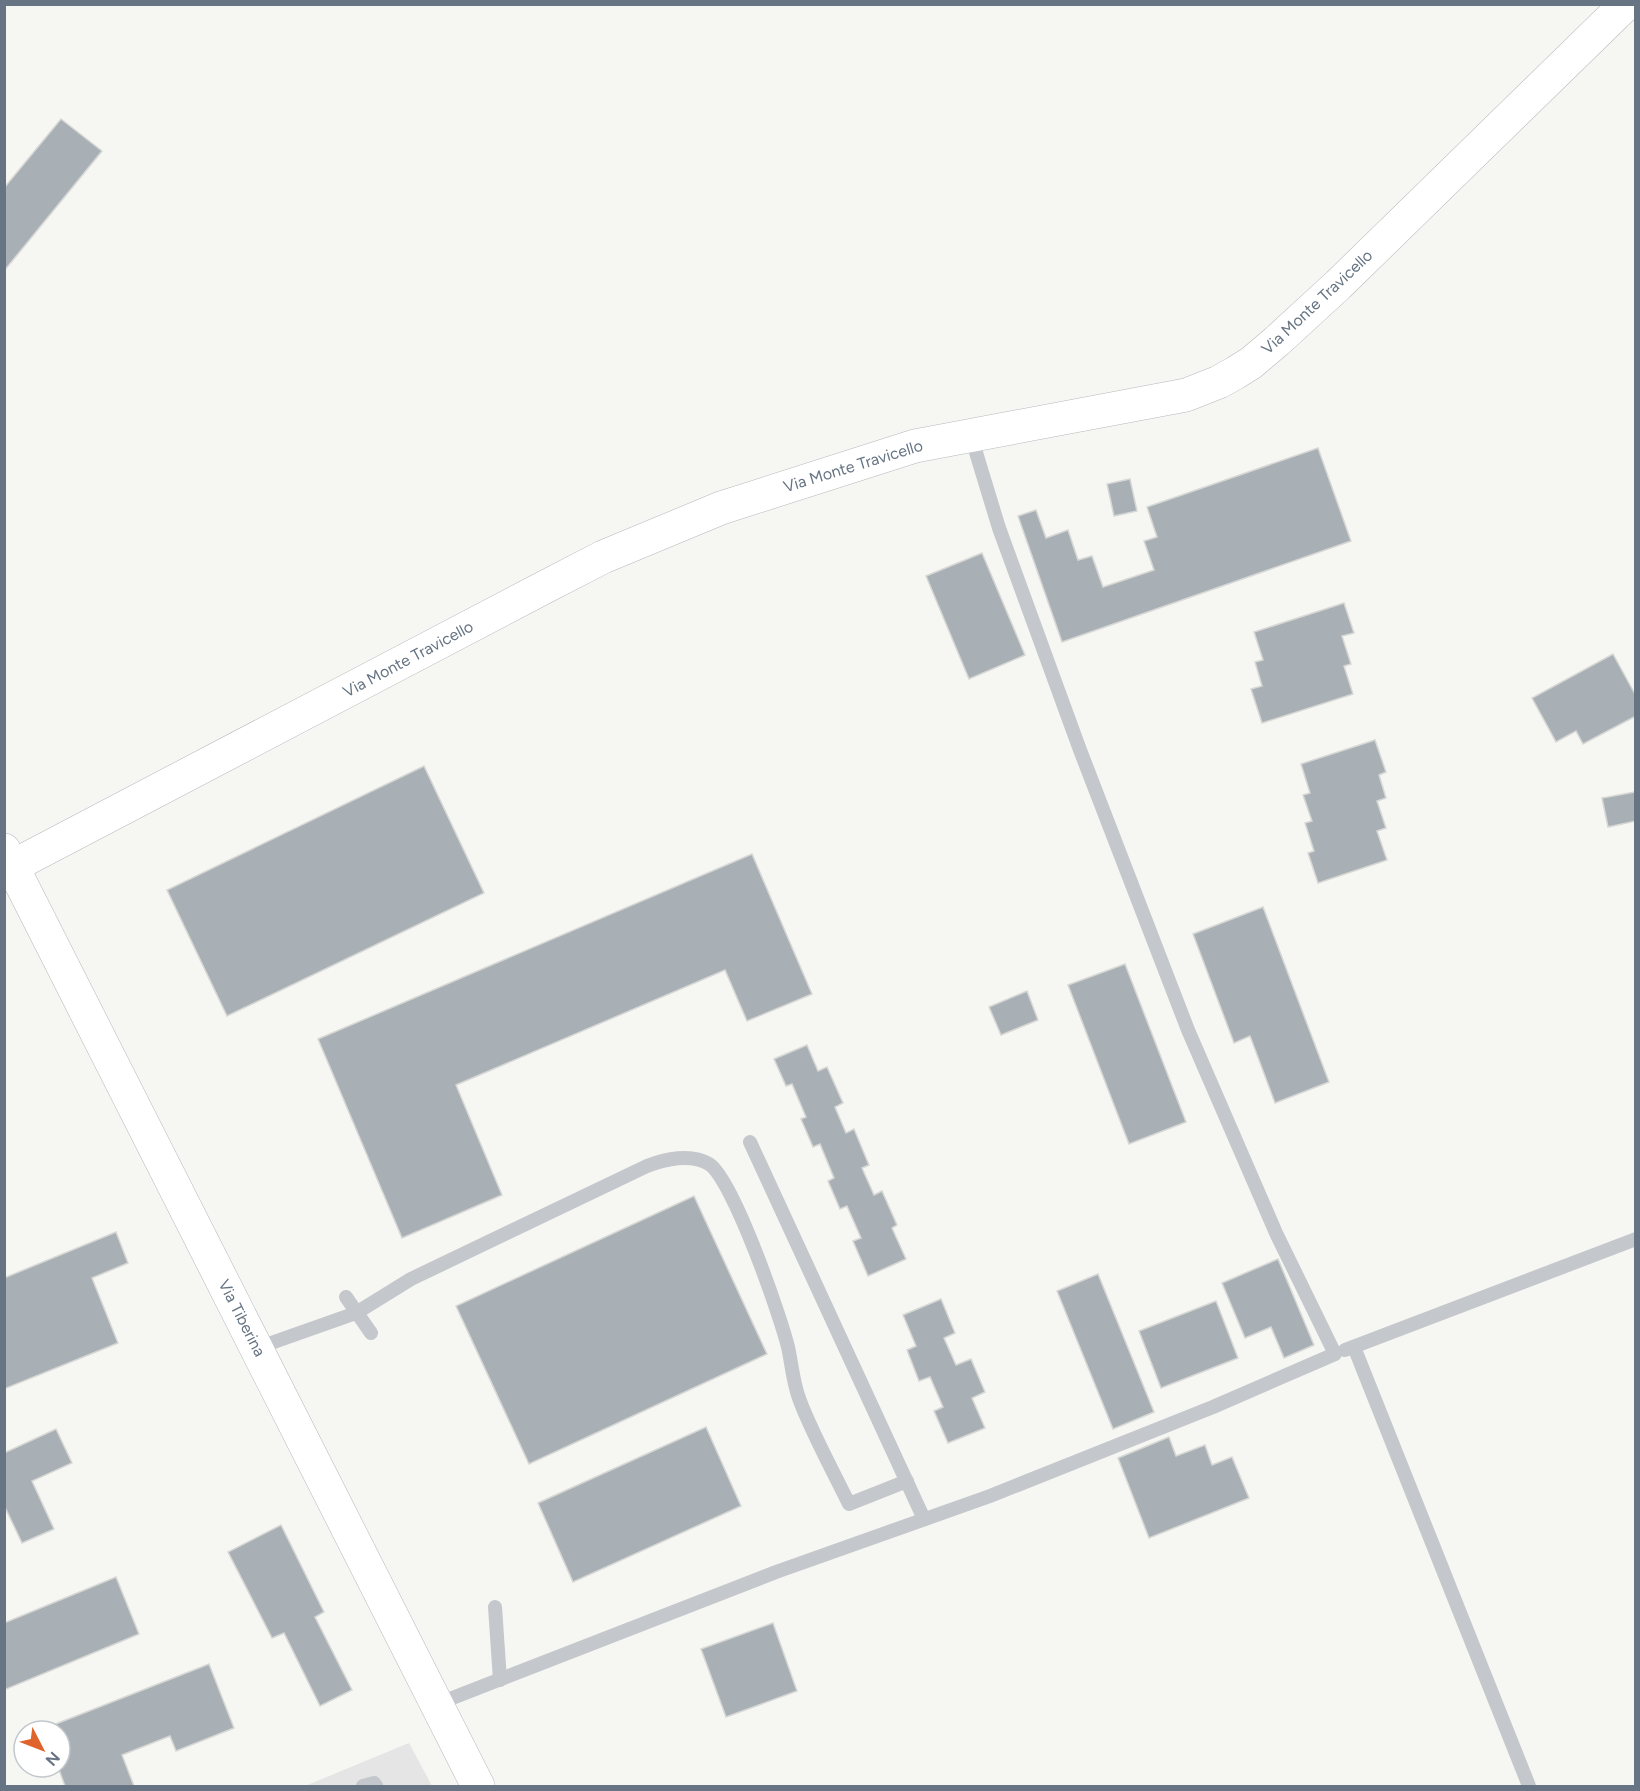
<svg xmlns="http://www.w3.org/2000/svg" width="1640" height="1791" viewBox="0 0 1640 1791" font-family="Figtree,sans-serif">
<rect width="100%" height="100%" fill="#f6f6f3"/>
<!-- built -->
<path fill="#e4e5e4" d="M409,1743L432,1786H305Z"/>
<!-- building -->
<g fill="#a9b0b5" stroke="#d7d8d5" stroke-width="1.5">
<path d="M61,119L102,151L4,271V188Z"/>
<path d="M1318,448L1351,541L1062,642L1018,516L1036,510L1046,538L1068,530L1078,560L1092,556L1103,587L1154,570L1144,541L1157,537L1147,507Z"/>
<path d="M1130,479L1137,511L1114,516L1107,484Z"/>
<path d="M982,553L1025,655L969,679L926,576Z"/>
<path d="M1344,603L1354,633L1342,636L1351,664L1344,666L1353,694L1262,723L1251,689L1262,686L1255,662L1263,660L1254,632Z"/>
<path d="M1613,654L1636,696V716L1583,744L1576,731L1556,742L1532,698Z"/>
<path d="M1375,740L1386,772L1379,775L1386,798L1377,801L1386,828L1377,831L1387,860L1318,883L1308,853L1314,851L1305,823L1312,821L1303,795L1310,793L1301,764Z"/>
<path d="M424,766L484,893L227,1016L167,890Z"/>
<path d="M1635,792L1636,821L1608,827L1602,798Z"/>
<path d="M752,854L812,994L747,1021L725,970L456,1085L502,1195L402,1238L318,1039Z"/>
<path d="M1263,907L1329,1082L1275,1103L1250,1036L1234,1043L1193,934Z"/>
<path d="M1125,964L1186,1122L1129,1144L1068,985Z"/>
<path d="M1027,991L1038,1020L1001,1035L989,1007Z"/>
<path d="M807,1045L818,1071L827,1067L843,1103L835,1107L846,1133L854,1129L869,1165L862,1168L874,1195L882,1191L897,1225L892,1228L906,1259L868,1276L853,1241L861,1238L847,1206L840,1209L828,1181L834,1178L820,1144L813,1147L801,1119L806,1117L792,1084L786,1086L774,1059Z"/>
<path d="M694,1196L767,1354L529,1464L456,1306Z"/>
<path d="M116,1232L128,1263L92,1278L118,1343L4,1389V1278Z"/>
<path d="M1278,1259L1314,1345L1284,1358L1271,1327L1245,1338L1222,1283Z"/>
<path d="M1098,1274L1154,1412L1113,1429L1057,1291Z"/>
<path d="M941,1299L955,1333L944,1338L956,1365L971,1359L985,1392L972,1398L985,1428L948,1443L934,1411L943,1407L930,1377L919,1381L907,1350L916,1346L903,1315Z"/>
<path d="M1216,1301L1238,1358L1161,1388L1139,1331Z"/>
<path d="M706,1427L741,1506L573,1582L538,1503Z"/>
<path d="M56,1429L72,1463L32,1481L54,1529L22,1543L4,1505V1453Z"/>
<path d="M1169,1437L1176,1456L1205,1445L1212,1465L1232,1457L1249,1498L1149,1538L1118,1458Z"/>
<path d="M281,1525L324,1612L315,1617L352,1690L320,1706L284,1633L272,1638L228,1552Z"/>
<path d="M116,1577L139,1634L4,1690V1623Z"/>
<path d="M773,1623L797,1691L726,1717L701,1649Z"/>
<path d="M209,1664L234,1728L176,1751L170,1736L122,1755L134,1786H65L58,1767H60V1731H44L43,1729Z"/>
</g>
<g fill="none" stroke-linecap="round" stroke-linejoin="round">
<defs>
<g id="secondary">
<path d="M4,850L478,1786"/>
<path d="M13,866L545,587L603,557L721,508L915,446L1186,395L1219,382L1235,373L1251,363L1277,341L1338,285L1626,4"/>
</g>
</defs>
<!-- secondary casing -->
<use href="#secondary" stroke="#b4b9bd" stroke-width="34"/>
<!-- lane -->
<g stroke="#c4c7cb" stroke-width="14">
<path d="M750,1142L924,1519"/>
<path d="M346,1297L371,1333"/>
<path d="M1354,1347L1529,1786"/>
<path d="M257,1348L356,1313L411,1279L647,1166C665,1159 691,1153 709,1164C733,1179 780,1315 788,1347C792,1365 793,1384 800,1401C813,1435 833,1471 849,1504L907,1481"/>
<path d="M1345,1350L1636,1239"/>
<path d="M495,1607L500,1680"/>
<path d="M437,1704L776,1572L990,1496L1213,1407L1335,1354L1276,1233L1188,1030L1080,750L999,528L971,436"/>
<path d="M363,1786L374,1783L376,1786"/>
</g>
<!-- secondary -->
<use href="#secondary" stroke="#fff" stroke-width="33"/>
</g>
<g text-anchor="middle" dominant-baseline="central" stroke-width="6" stroke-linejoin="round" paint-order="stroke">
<!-- street labels -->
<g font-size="16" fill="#667483" stroke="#fff">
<text transform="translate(1317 302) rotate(-43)">Via Monte Travicello</text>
<text transform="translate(853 466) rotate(-17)">Via Monte Travicello</text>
<text transform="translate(408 659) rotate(-28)">Via Monte Travicello</text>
<text transform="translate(242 1318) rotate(63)">Via Tiberina</text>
</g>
</g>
<!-- border -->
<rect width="1640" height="1791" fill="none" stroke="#667483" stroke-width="12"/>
<!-- north arrow -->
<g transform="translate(42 1749) rotate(132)"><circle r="28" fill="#ffffff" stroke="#c2c7cd" stroke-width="1.5"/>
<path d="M0-4.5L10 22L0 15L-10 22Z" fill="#df632a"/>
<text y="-9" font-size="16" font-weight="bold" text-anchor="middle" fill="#667483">N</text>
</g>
</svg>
